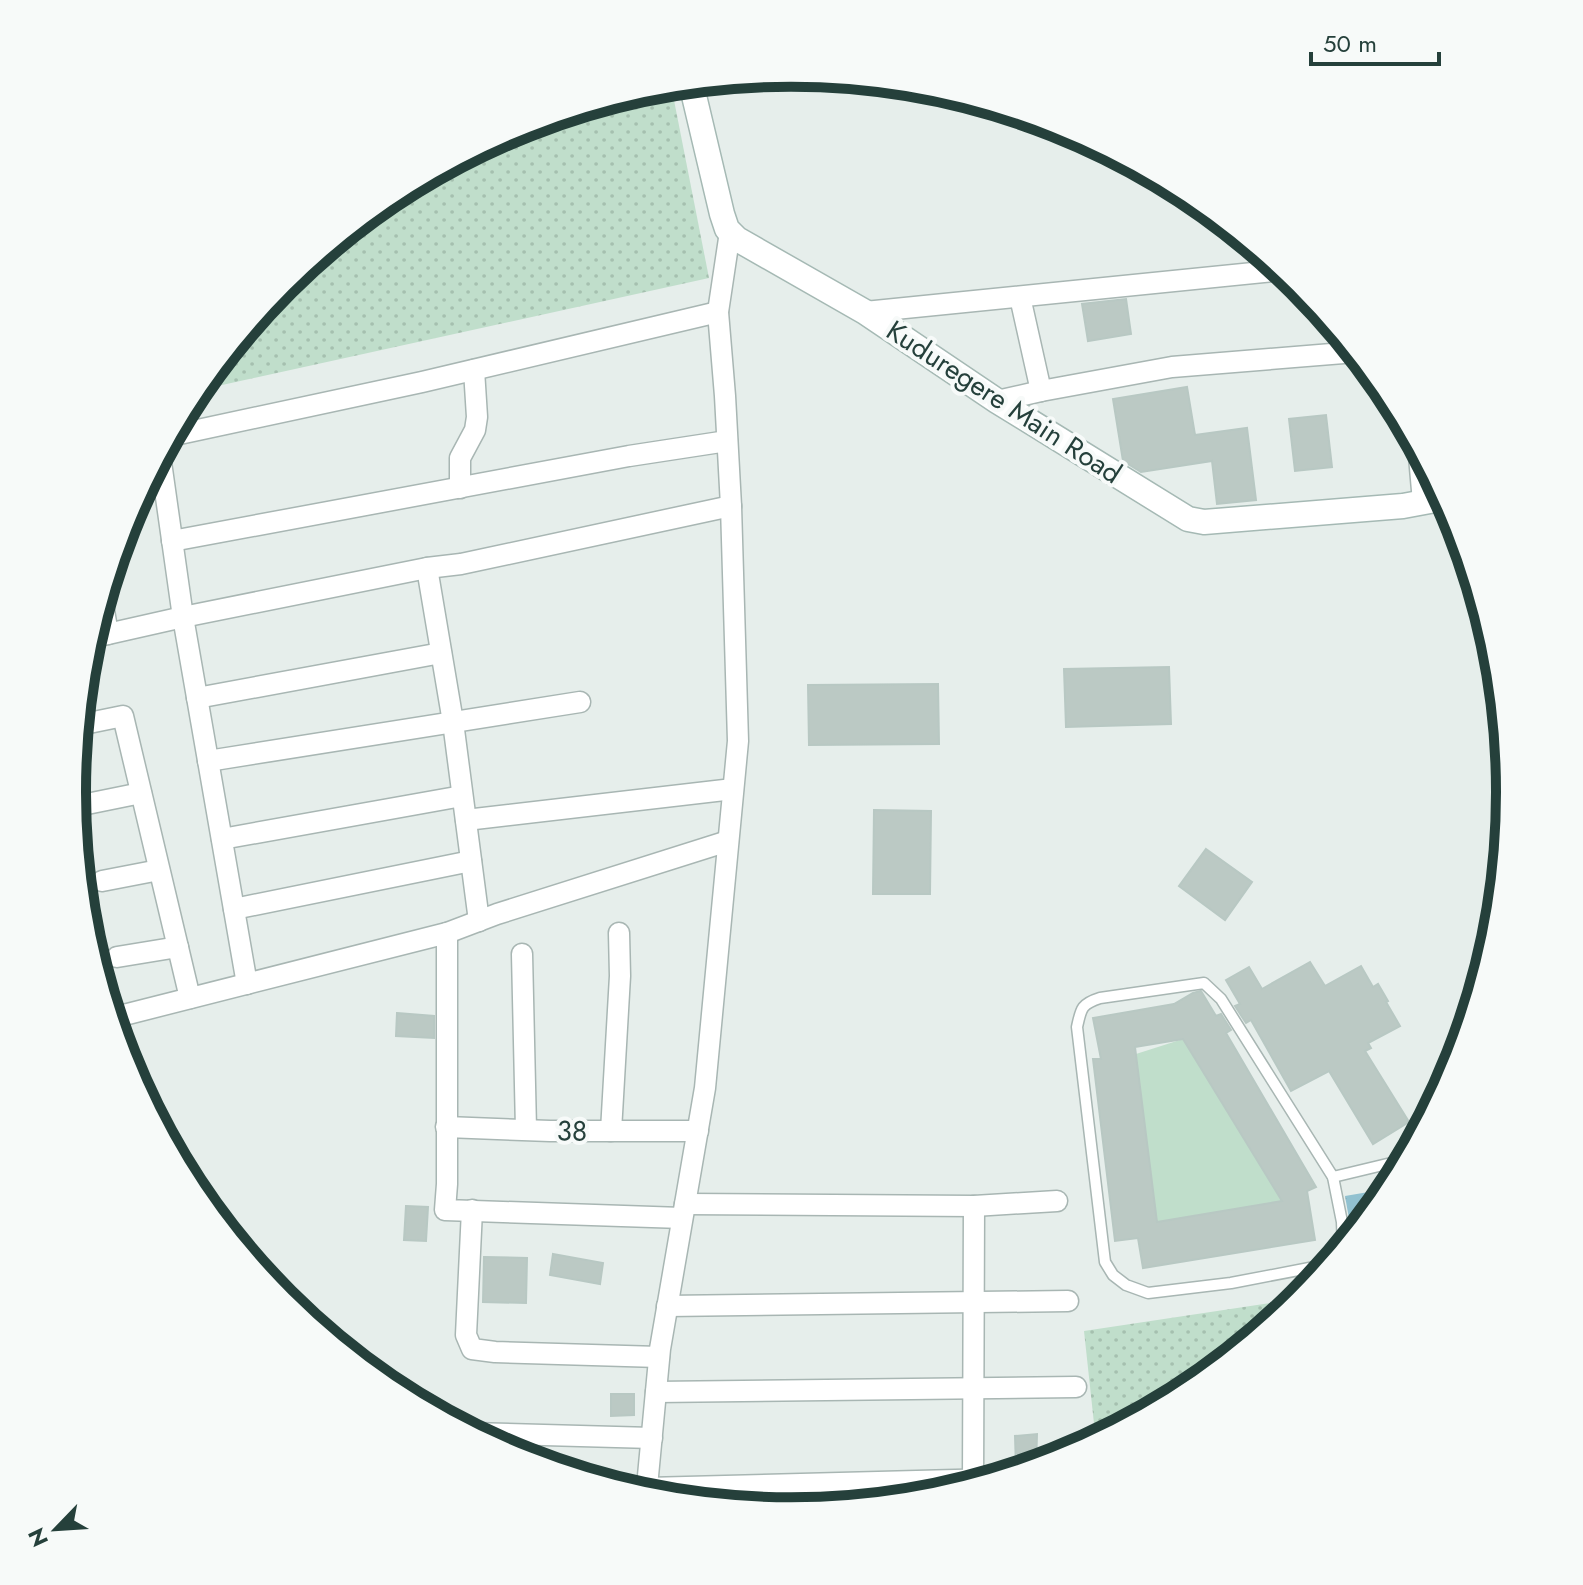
<svg xmlns="http://www.w3.org/2000/svg" width="1583" height="1585" viewBox="0 0 1583 1585" font-family="Jost,sans-serif">
<defs>
<pattern id="grass-dots" width="8" height="8" patternUnits="userSpaceOnUse" patternTransform="scale(2)"><rect width="8" height="8" fill="#c0decb"/><path d="M2 2h.1M6 6h.1" fill="none" stroke="#a5c0af" stroke-width="1.8" stroke-linecap="round"/></pattern>
<pattern id="water-ripples" width="26" height="14" patternUnits="userSpaceOnUse" patternTransform="scale(2)"><rect width="26" height="14" fill="#91c1d0"/><path d="M2 4q2-2 4 0t4 0M15 11q2-2 4 0t4 0" fill="none" stroke="#769eaa"/></pattern>
</defs>
<rect width="100%" height="100%" fill="#e6eeeb"/>
<!-- grass -->
<g fill="url(#grass-dots)">
<path d="M671,85L709,278L195,391L283,283L392,194L517,128L652,87Z"/>
<path d="M1303,1298L1191,1391L1096,1442L1084,1331Z"/>
</g>
<!-- green -->
<path fill="#c0decb" d="M1183,1039L1282,1201L1157,1222L1136,1054Z"/>
<!-- water -->
<path fill="url(#water-ripples)" d="M1392,1188L1365,1222L1350,1224L1345,1196Z"/>
<!-- building -->
<g fill="#bbc9c4" stroke="#b8c8c3" stroke-width="2" fill-rule="evenodd">
<path d="M1126,299L1131,334L1088,341L1082,304Z"/>
<path d="M1187,387L1195,435L1247,428L1256,500L1217,504L1212,461L1141,472L1123,461L1113,399Z"/>
<path d="M1326,415L1332,467L1295,471L1289,419Z"/>
<path d="M1169,667L1171,724L1066,727L1064,669Z"/>
<path d="M938,684L939,744L809,745L808,685Z"/>
<path d="M874,810L931,811L930,894H873Z"/>
<path d="M1206,849L1252,882L1225,920L1179,886Z"/>
<path d="M1310,962L1325,986L1361,966L1373,987L1378,984L1388,1001L1386,1002L1400,1026L1368,1043L1371,1048L1365,1051L1409,1122L1373,1144L1329,1071L1291,1091L1251,1020L1246,1023L1235,1006L1240,1004L1226,980L1249,967L1262,989Z"/>
<path d="M1201,991L1216,1016L1221,1014L1231,1030L1226,1033L1316,1187L1307,1191L1315,1240L1143,1268L1138,1238L1115,1241L1093,1059H1101L1093,1018L1174,1004L1193,993ZM1183,1039L1282,1201L1157,1222L1135,1047Z"/>
<path d="M397,1013L434,1016V1038L396,1036Z"/>
<path d="M406,1206L428,1207L426,1241L404,1240Z"/>
<path d="M553,1254L603,1263L600,1284L550,1275Z"/>
<path d="M484,1257L527,1258L526,1303L483,1302Z"/>
<path d="M611,1394H634V1415L611,1416Z"/>
<path d="M1037,1434L1036,1466L1016,1468L1015,1436Z"/>
</g>
<g fill="none" stroke-linecap="round" stroke-linejoin="round">
<defs>
<g id="lane">
<path d="M1333,1177L1408,1159"/>
<path d="M1330,1264L1231,1283L1148,1293L1126,1285L1113,1275L1105,1262L1077,1027C1081,1009 1081,1004 1100,998L1204,983L1221,999L1333,1177L1342,1222L1343,1249"/>
</g>
<g id="street">
<path d="M1020,297L1041,391"/>
<path d="M865,312L1283,270"/>
<path d="M997,401L1041,391L1172,367L1356,352"/>
<path d="M170,436L422,382L718,312"/>
<path d="M1418,445L1423,502"/>
<path d="M160,455L183,617L247,984"/>
<path d="M460,488V458L475,430L477,417L474,370"/>
<path d="M172,541L629,456L727,441"/>
<path d="M427,568L453,722L479,921"/>
<path d="M102,599L108,634"/>
<path d="M90,638L183,617L427,568L461,564L731,506"/>
<path d="M197,698L441,653"/>
<path d="M79,725L123,716L190,998"/>
<path d="M208,761L580,702"/>
<path d="M77,806L141,793"/>
<path d="M466,820L733,789"/>
<path d="M222,839L462,796"/>
<path d="M102,881L159,870"/>
<path d="M234,909L471,861"/>
<path d="M447,933V1184L445,1210L682,1218"/>
<path d="M522,954L526,1129"/>
<path d="M117,957L178,947"/>
<path d="M112,1018L447,933L497,914L728,841"/>
<path d="M446,1127L550,1131H698"/>
<path d="M611,1131L620,976L619,933"/>
<path d="M685,1204L974,1206L1057,1201"/>
<path d="M472,1210L466,1335L472,1349L495,1352L659,1357"/>
<path d="M667,1306L1068,1301"/>
<path d="M656,1392L1076,1387"/>
<path d="M471,1433L652,1438"/>
<path d="M973,1486L974,1206"/>
<path d="M647,1488L994,1479"/>
<path d="M646,1497L660,1349L705,1088L738,741L731,506L725,396L718,312L730,232"/>
</g>
<path id="secondary" d="M691,83L722,214L727,229L737,239L865,312L997,401L1188,519L1204,522L1403,506L1446,498"/>
</defs>
<!-- lane casing -->
<use href="#lane" stroke="#a8b6b3" stroke-width="13"/>
<!-- street casing -->
<use href="#street" stroke="#a8b6b3" stroke-width="23"/>
<!-- secondary casing -->
<use href="#secondary" stroke="#a5b9b4" stroke-width="27"/>
<!-- lane -->
<use href="#lane" stroke="#fff" stroke-width="10"/>
<!-- street -->
<use href="#street" stroke="#fff" stroke-width="20"/>
<!-- secondary -->
<use href="#secondary" stroke="#fff" stroke-width="24"/>
</g>
<g text-anchor="middle" dominant-baseline="central" stroke-width="8" stroke-linejoin="round" paint-order="stroke">
<!-- street labels -->
<g font-size="28" fill="#25403b" stroke="#f7faf9">
<text transform="translate(1004 402) rotate(33)">Kuduregere Main Road</text>
<text transform="translate(572 1131) rotate(1)">38</text>
</g>
</g>
<!-- crop -->
<path d="M0 0H1583V1585H0ZM86 792a705 705 0 1 1 1410 0a705 705 0 1 1-1410 0Z" fill="#f7faf9" fill-rule="evenodd"/>
<path fill="none" stroke="#25403b" stroke-width="10" d="M86 792a705 705 0 1 1 1410 0a705 705 0 1 1-1410 0Z"/>
<!-- north arrow -->
<g transform="translate(56 1529) rotate(245)" stroke="#f7faf9" stroke-width="6" paint-order="stroke">
<path d="M0-6L14 30L0 20L-14 30Z" fill="#25403b"/>
<text y="-12" font-size="22" font-weight="bold" text-anchor="middle" fill="#25403b">N</text>
</g>
<!-- scale -->
<path d="M1311 52v12h128v-12" fill="none" stroke="#25403b" stroke-width="4"/>
<text x="1323" y="52" font-size="24" fill="#25403b" stroke="#f7faf9" stroke-width="6" paint-order="stroke">50 m</text>
</svg>
